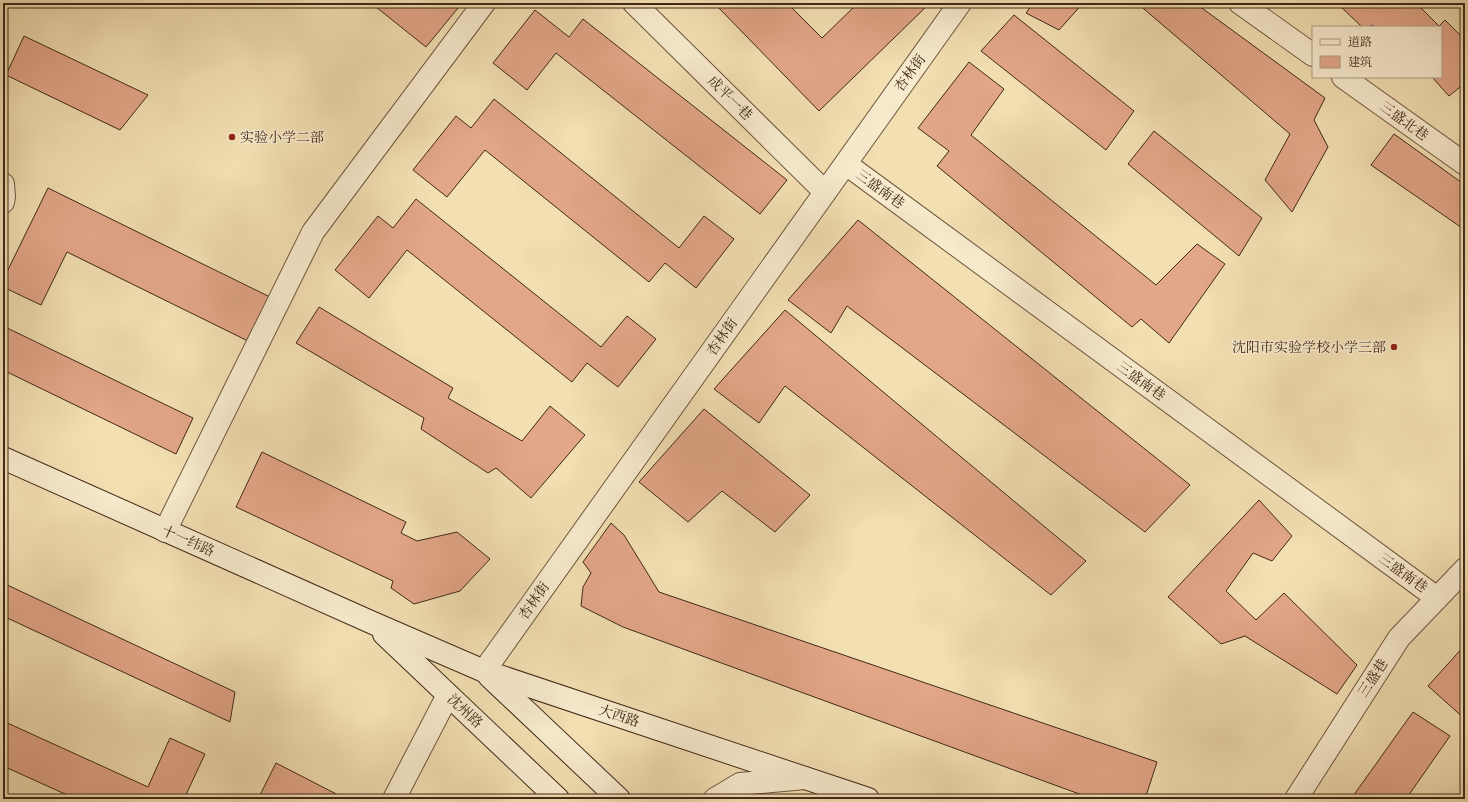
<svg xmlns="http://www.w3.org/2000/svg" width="1468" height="802" viewBox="0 0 1468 802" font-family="'IM FELL Great Primer','Noto Serif SC',serif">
<rect width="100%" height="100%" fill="#f2dfb2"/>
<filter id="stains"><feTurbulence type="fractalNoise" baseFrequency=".005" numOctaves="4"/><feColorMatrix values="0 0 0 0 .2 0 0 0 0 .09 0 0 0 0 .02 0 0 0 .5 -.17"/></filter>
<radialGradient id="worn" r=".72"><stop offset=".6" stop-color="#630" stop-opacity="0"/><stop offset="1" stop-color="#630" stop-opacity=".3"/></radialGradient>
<!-- building -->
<g fill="#e2a688" stroke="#412818">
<path d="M371,3H451L458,8L426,47Z"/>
<path d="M714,3H787L822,38L858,3H930L819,111Z"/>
<path d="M1033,3H1083L1059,30L1026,13Z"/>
<path d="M1137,3H1195L1325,98L1314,120L1328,147L1292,212L1265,180L1290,134Z"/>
<path d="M1337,3H1416L1439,26L1445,20L1465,40V83L1449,96L1432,77H1441V27H1374L1372,25L1369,27H1362Z"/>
<path d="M535,10L569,37L583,19L787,180L760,214L556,53L527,90L493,63Z"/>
<path d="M1014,15L1134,111L1106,150L981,51Z"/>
<path d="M24,36L148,95L120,130L6,75Z"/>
<path d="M969,62L1004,89L971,135L1156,285L1197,244L1225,264L1169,343L1141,319L1132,327L937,166L949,151L918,128Z"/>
<path d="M494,99L679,248L704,216L734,239L696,288L665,263L649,282L485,150L447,197L413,170L456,116L471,128Z"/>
<path d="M1154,131L1262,218L1239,256L1128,164Z"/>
<path d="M1394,134L1465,185V230L1371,165Z"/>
<path d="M48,188L270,297L248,341L67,252L41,305L3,287V280Z"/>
<path d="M416,199L601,347L627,316L656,339L618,387L587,363L572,382L407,250L369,298L335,270L378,216L393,228Z"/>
<path d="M858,220L1190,485L1145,532L847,306L831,333L788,300Z"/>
<path d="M319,307L453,388L448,398L522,441L550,406L585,435L531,498L496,468L488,473L421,429L424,418L296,343Z"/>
<path d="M785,310L1051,532L1086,561L1051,595L785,386L759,423L714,389Z"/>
<path d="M3,326L193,418L176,454L3,370Z"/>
<path d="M704,409L810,495L775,532L722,491L688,522L639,482Z"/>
<path d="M262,452L406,522L401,533L417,541L457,532L490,559L460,591L414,604L391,588L393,581L236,507Z"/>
<path d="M1259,500L1292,536L1272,561L1253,553L1226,591L1256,620L1284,593L1357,665L1337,694L1245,636L1221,644L1168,597Z"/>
<path d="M611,523L624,535L659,592L1157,762L1145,799H1093L623,627L581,606L583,587L591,573L583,562Z"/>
<path d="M3,583L235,692L230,722L3,616Z"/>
<path d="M1465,645V719L1428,686Z"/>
<path d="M1413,712L1450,736L1406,799H1351Z"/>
<path d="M3,721L148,787L170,738L205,754L184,799H76L3,766Z"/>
<path d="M276,763L346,799H258Z"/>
</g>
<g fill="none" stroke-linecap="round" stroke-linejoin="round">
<defs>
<g id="minor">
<path d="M634,3L825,192"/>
<path d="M1240,3L1313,55"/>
<path d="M1343,77L1465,164"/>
<path d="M846,164L1437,598"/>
<path d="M3,184L4,197L3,202"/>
<path d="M165,531L313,232L484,3"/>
<path d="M394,799L448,695"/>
<path d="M715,799L740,784L805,778"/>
<path d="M1296,799L1399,638L1465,569"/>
</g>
<path id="tertiary" d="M484,671L960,3"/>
<g id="secondary">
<path d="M3,458L373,623L484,671L868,799"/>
<path d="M384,634L558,799"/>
<path d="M489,676L619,799"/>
</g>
</defs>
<!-- minor casing -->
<use href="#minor" stroke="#6d563e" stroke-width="24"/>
<!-- tertiary casing -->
<use href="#tertiary" stroke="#6d563e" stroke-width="24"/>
<!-- secondary casing -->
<use href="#secondary" stroke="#412818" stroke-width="24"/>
<!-- minor -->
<use href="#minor" stroke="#f7eacd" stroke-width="22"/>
<!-- tertiary -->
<use href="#tertiary" stroke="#f7eacd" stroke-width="22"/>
<!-- secondary -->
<use href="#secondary" stroke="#f7eacd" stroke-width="22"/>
</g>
<!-- markers -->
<g fill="#8f2418" stroke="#f7eacd" stroke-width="1.5">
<circle cx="232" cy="137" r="4"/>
<circle cx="1394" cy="347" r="4"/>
</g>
<g text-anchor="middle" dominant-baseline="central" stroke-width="3" stroke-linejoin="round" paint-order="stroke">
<!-- street labels -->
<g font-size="14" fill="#412818" stroke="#f7eacd">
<text transform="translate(910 73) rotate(-54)">杏林街</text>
<text transform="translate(730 98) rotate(45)">成平一巷</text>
<text transform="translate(1404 121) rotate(36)">三盛北巷</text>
<text transform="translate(880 189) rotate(36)">三盛南巷</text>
<text transform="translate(722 337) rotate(-55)">杏林街</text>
<text transform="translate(1141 381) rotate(36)">三盛南巷</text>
<text transform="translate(188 541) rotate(24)">十一纬路</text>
<text transform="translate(1403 573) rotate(36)">三盛南巷</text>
<text transform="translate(534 601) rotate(-55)">杏林街</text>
<text transform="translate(1373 678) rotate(-57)">三盛巷</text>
<text transform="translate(465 711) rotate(43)">沈州路</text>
<text transform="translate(619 716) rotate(18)">大西路</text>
</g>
<!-- poi labels -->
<g font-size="14" fill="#412818" stroke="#f7eacd" text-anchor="start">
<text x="240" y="137">实验小学二部</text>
<text x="1386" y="347" text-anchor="end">沈阳市实验学校小学三部</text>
</g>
</g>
<!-- margin -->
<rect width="1468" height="802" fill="none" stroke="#f2dfb2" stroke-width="16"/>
<rect x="4" y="4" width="1460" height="794" fill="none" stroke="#412818" stroke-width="2"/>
<rect x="8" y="8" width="1452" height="786" fill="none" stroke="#412818"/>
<!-- legend -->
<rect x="1312" y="26" width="130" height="52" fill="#f7eacd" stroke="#ae9c85"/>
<rect x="1320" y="39" width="20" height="6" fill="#f7eacd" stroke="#ae9c85"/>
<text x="1348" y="46" font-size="12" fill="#412818">道路</text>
<rect x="1320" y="56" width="20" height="12" fill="#e2a688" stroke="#ae9c85"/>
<text x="1348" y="66" font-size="12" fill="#412818">建筑</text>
<rect width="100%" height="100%" filter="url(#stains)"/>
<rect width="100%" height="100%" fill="url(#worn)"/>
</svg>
